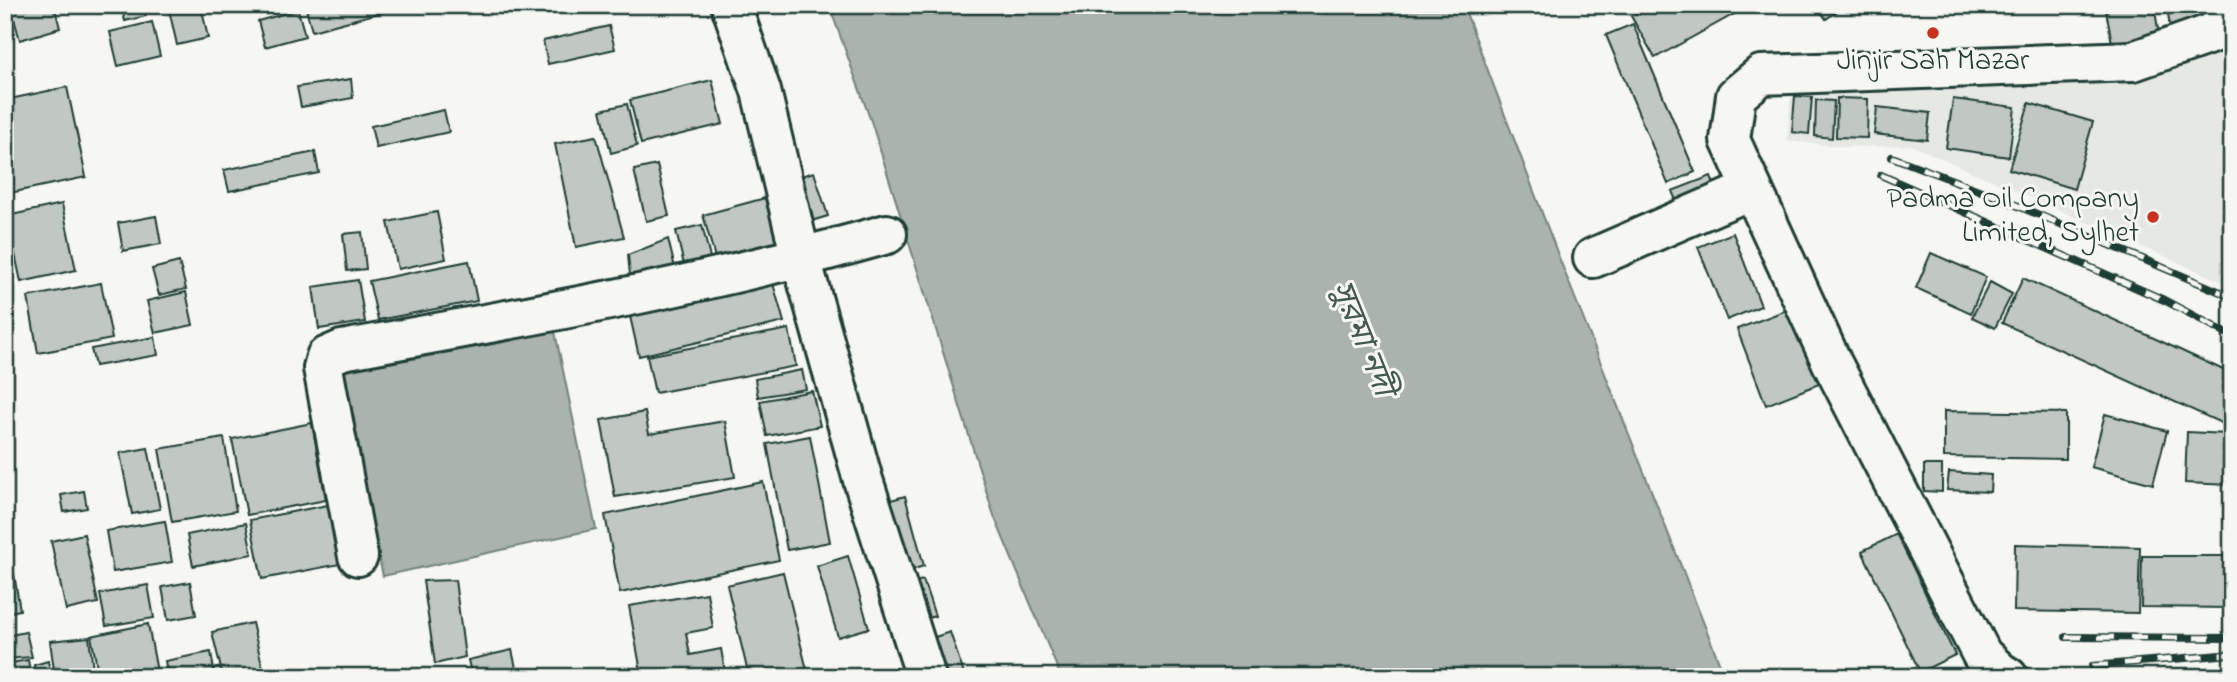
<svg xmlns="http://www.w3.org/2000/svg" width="2237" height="682" viewBox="0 0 2237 682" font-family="'Indie Flower','Noto Sans Bengali',sans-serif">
<rect width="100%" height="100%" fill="#f6f6f2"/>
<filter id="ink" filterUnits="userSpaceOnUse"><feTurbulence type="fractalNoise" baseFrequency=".0143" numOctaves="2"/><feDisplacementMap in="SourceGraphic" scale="14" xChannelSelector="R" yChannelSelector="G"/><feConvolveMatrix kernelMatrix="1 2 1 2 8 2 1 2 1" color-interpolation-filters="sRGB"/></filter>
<g filter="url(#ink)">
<!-- built -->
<path fill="#e6e8e4" d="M2232,52V286L1911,145L1848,147L1787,141L1791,93L2119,82Z"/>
<!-- water -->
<g fill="#aab3ae" stroke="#72847d" stroke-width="2">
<path d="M829,5H1463L1560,260L1725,677H1061L994,516L872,124Z"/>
<path d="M555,332L596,529L383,576L334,358Z"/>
</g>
<!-- building -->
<g fill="#c1c8c3" stroke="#1f3d34" stroke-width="2">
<path d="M10,5H54L60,28L20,40Z"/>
<path d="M121,5H144L146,16L125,21Z"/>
<path d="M168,5H201L208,38L177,45Z"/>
<path d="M305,5H385L386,11L312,31Z"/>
<path d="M1650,5H1741L1743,9L1655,58L1631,16Z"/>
<path d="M1816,5H1846L1826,19Z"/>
<path d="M2105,5H2154L2159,35L2112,43Z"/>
<path d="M2167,5H2216L2203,27L2170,29Z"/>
<path d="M298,10L305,36L265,47L258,21Z"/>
<path d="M152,22L160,56L118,66L110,32Z"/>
<path d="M1633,24L1695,172L1668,184L1606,35Z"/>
<path d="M609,26L615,49L548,64L543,41Z"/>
<path d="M351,79L353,98L301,107L297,87Z"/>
<path d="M712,80L723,124L641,144L630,100Z"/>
<path d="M67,87L86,177L5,194V100Z"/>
<path d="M1795,96L1812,97L1809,134L1792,132Z"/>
<path d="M1837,98L1868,99L1867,138L1836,137Z"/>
<path d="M1953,99L2015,107L2009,157L1946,148Z"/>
<path d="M1816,100L1834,101L1832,138L1815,136Z"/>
<path d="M2029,103L2093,122L2074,189L2009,169Z"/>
<path d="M627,104L637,146L611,153L601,110Z"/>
<path d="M1877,107L1930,113L1927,140L1874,134Z"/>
<path d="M444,110L449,132L376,148L371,126Z"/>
<path d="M596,136L624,237L576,247L555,144Z"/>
<path d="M315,152L319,173L229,191L224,170Z"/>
<path d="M657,165L669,216L646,221L634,170Z"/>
<path d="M814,172L828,216L805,223L792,179Z"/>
<path d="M1711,176L1719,197L1681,212L1672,191Z"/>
<path d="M765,198L777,245L716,261L703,215Z"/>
<path d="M62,204L76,270L21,282L7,216Z"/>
<path d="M437,212L446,259L398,269L388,222Z"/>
<path d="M156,216L161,244L123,251L118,223Z"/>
<path d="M702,225L710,258L684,265L676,231Z"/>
<path d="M362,232L366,269L347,271L343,234Z"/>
<path d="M1733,233L1761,306L1727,320L1698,247Z"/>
<path d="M668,239L676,272L631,285L628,255Z"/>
<path d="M1931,253L1986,277L1971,313L1916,288Z"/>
<path d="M469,261L477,301L378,320L369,281Z"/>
<path d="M179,262L186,289L159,295L152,269Z"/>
<path d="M770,273L784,322L639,356L629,312Z"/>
<path d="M2023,278L2232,374V428L2002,323Z"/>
<path d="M358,280L365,322L319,329L313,287Z"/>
<path d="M1990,282L2012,294L1995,328L1972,317Z"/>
<path d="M101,283L112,339L38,353L28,297Z"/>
<path d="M186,292L193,325L155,333L147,301Z"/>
<path d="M1789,309L1819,384L1766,405L1737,329Z"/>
<path d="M789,329L796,366L655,393L647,356Z"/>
<path d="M155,337L158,355L95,366L91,349Z"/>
<path d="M802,370L806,389L758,397L755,379Z"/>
<path d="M812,391L820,426L767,436L760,401Z"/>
<path d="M1944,411L2066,413V459L1944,457Z"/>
<path d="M645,412L649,434L725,421L735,477L615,497L601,420Z"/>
<path d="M2105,414L2167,431L2153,484L2091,467Z"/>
<path d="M312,423L326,500L247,515L232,439Z"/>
<path d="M2187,432L2227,434V449H2232V485L2185,483Z"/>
<path d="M810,436L830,542L787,550L767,444Z"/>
<path d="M224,438L236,511L172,522L159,449Z"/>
<path d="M148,448L160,509L132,514L120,453Z"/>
<path d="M1924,465H1942V492L1924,491Z"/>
<path d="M1949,472L1991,475L1990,492L1947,490Z"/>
<path d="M763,482L779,560L620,593L605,515Z"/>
<path d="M84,491L87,508L64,512L61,495Z"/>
<path d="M905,496L924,566L901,573L881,503Z"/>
<path d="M328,505L340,564L262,579L250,520Z"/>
<path d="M165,521L172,562L113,572L106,531Z"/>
<path d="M246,523L252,554L193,566L187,535Z"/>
<path d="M84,534L98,603L66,610L51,541Z"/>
<path d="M1897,534L1955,655L1920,672L1862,551Z"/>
<path d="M2015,544L2140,547L2138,613L2014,611Z"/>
<path d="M848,556L869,628L838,637L817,566Z"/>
<path d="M2142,556H2232V608L2141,607Z"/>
<path d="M13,568L20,610L5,613V570Z"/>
<path d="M783,572L807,670L778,677H749L727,585Z"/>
<path d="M455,580L465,657L435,664L423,581Z"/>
<path d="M923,580L935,616L920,620L908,584Z"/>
<path d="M190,582L196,615L168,620L162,587Z"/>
<path d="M148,585L154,618L106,626L100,594Z"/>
<path d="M707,593L713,628L686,633L690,655L721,649L726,677H642L629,606Z"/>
<path d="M252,623L265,677H223L212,632Z"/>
<path d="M148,624L158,677H99L91,636Z"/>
<path d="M26,632L32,657L5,659V636Z"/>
<path d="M950,632L965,677H935L923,641Z"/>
<path d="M89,637L94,677H55L50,641Z"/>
<path d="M512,650L518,677H472L468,660Z"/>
<path d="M211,652L215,677H168L165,661Z"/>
<path d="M28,660L31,677H5V664Z"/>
<path d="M48,661L51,677H35L34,665Z"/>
</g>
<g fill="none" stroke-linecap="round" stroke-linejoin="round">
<defs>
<g id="street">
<path d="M1593,258L1752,189"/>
<path d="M358,556L323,368L326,357L342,350C525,317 708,285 887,234"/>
</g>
<g id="secondary">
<path d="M731,5L761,91L801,258L863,480L926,677"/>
<path d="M2008,677L2000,672L1982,655L1832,363L1730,140L1736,96L1761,75L2133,61L2213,33L2232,14"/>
</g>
</defs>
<!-- street casing -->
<use href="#street" stroke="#1f3d34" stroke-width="44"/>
<!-- secondary casing -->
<use href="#secondary" stroke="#1f3d34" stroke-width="44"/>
<!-- street -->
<use href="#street" stroke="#f6f6f2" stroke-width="38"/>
<!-- secondary -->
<use href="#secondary" stroke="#f6f6f2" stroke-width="38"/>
<defs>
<g id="rail">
<path d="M1892,157L1997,197L2232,297"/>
<path d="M1881,175L2164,300L2232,336"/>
<path d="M2066,637L2232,638"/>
<path d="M2092,666L2232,654"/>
</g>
</defs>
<!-- rail casing -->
<use href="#rail" stroke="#1f3d34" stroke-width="8"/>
<!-- rail -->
<use href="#rail" stroke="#f6f6f2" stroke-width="5" stroke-dasharray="16" stroke-linecap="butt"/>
</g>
</g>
<!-- markers -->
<g fill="#c8321e" stroke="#f6f6f2" stroke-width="2.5">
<circle cx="1933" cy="33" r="7"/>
<circle cx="2153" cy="217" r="7"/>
</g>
<g text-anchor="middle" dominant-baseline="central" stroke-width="6" stroke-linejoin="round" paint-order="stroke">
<!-- poi labels -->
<g font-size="30" fill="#1f3d34" stroke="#f6f6f2">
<text x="1933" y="62">Jinjir Sah Mazar</text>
<text x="2139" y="200" text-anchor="end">Padma Oil Company<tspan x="2139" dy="34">Limited, Sylhet</tspan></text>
</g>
<!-- water labels -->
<g font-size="32" font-style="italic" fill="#425a52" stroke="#f6f6f2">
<text transform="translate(1361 339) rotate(68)">সুরমা নদী</text>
</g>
</g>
<!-- margin -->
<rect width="2237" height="682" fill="none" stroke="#f6f6f2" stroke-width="28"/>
<rect x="14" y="14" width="2209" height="654" fill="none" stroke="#1f3d34" stroke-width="2.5" filter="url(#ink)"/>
</svg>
